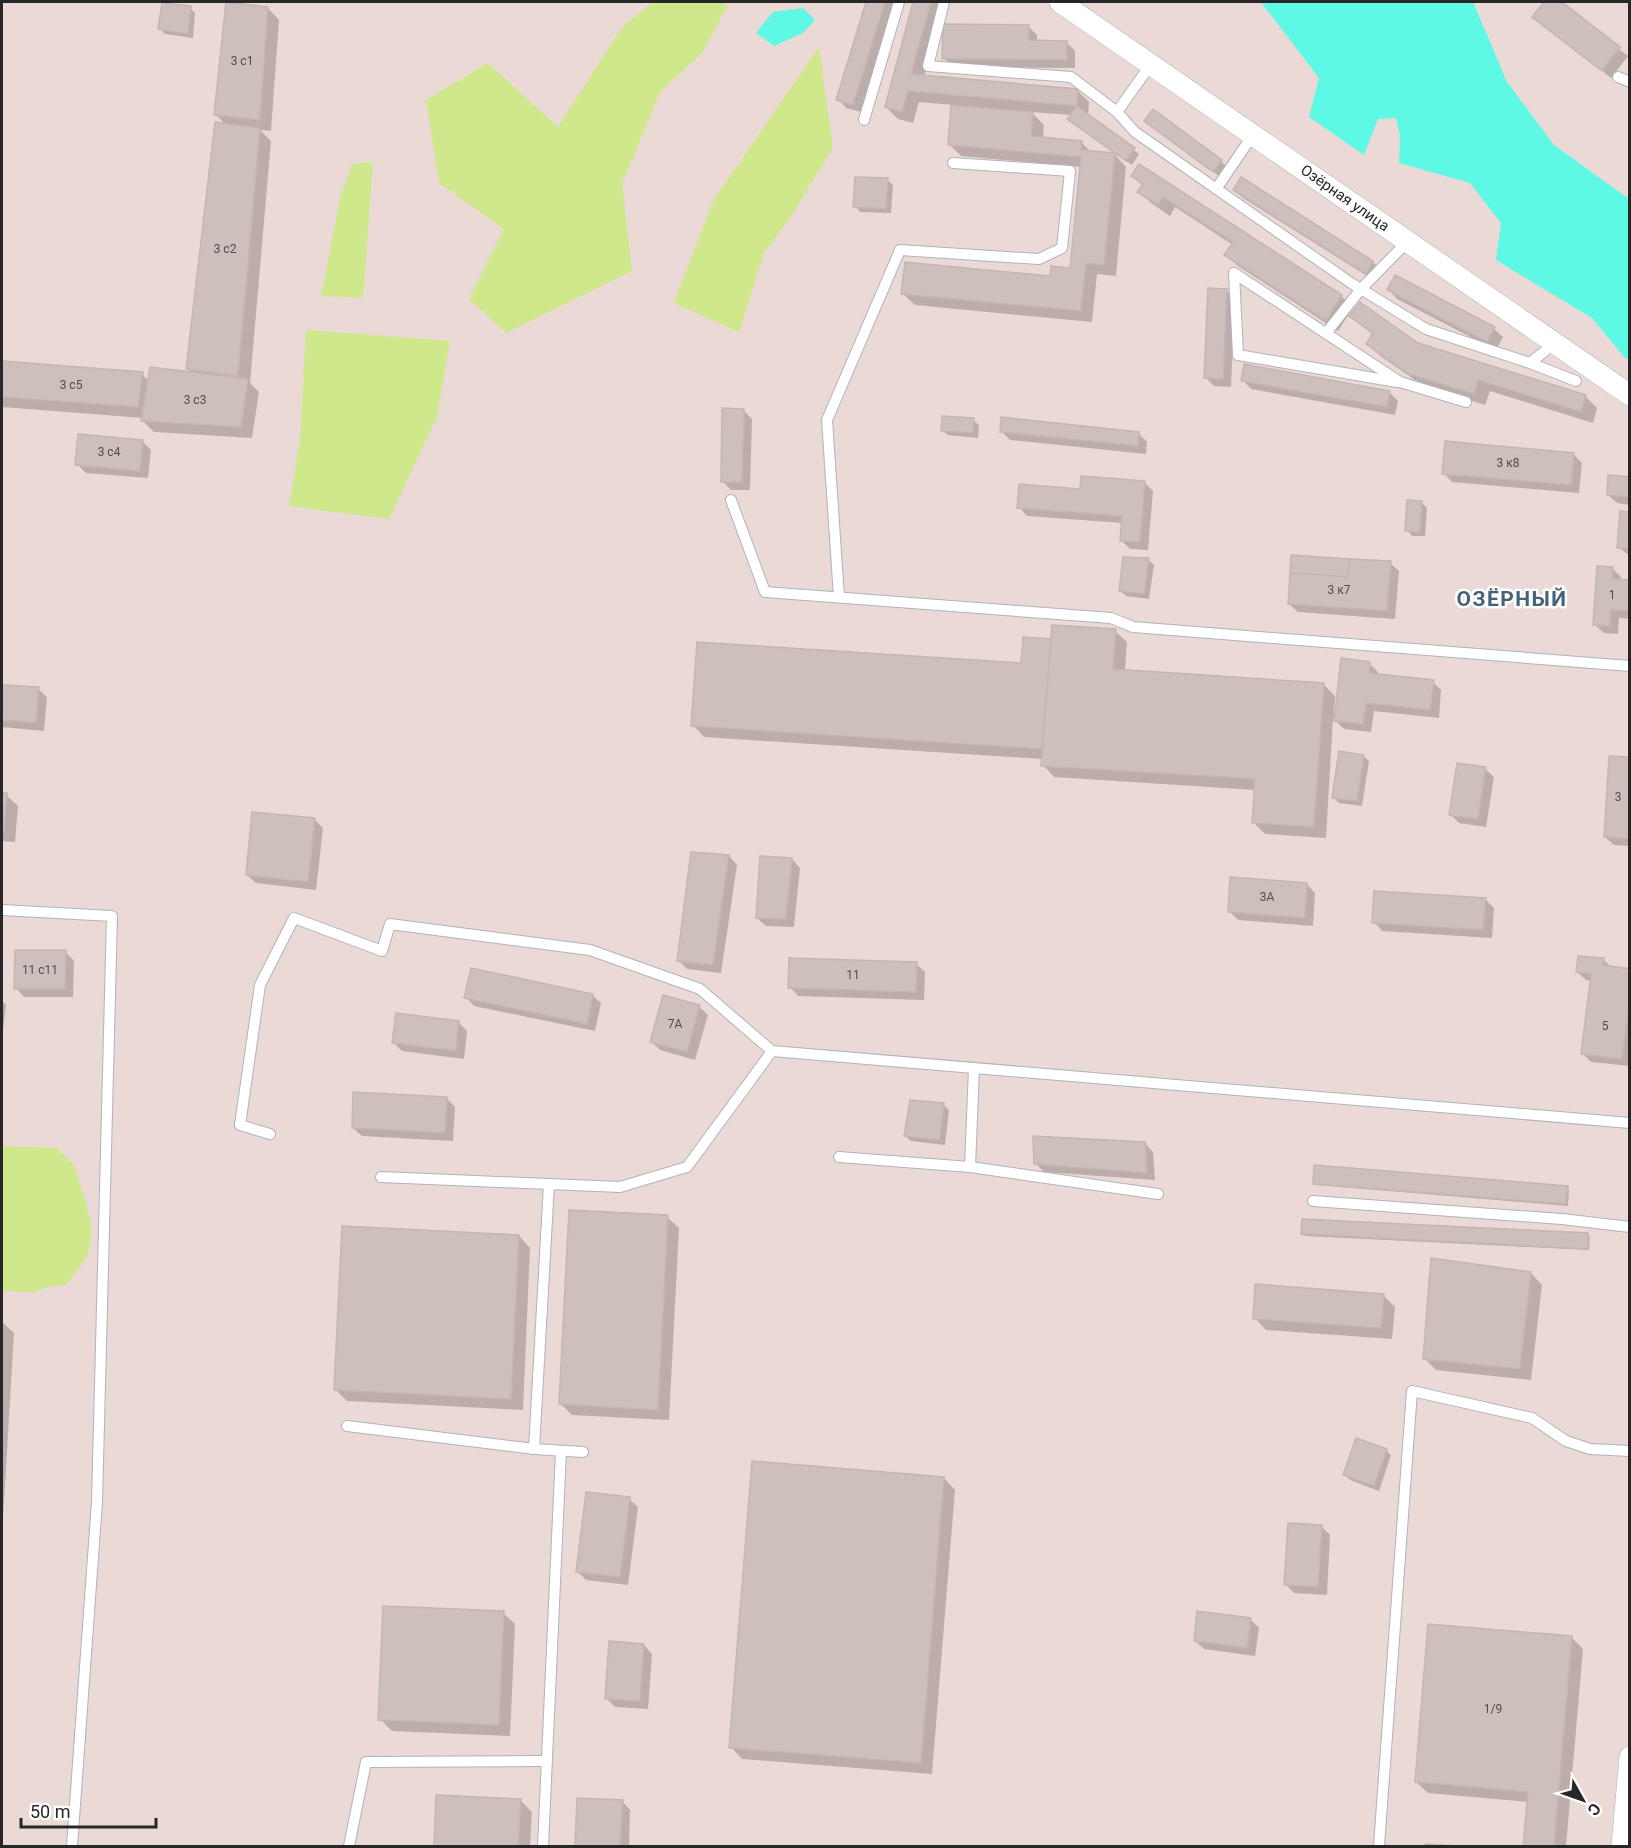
<svg xmlns="http://www.w3.org/2000/svg" width="1631" height="1848" viewBox="0 0 1631 1848" font-family="Roboto,sans-serif">
<rect width="100%" height="100%" fill="#ebd9d6"/>
<!-- green -->
<g fill="#d0e88c">
<path d="M653,2H719L728,5L702,53L660,92L622,184L632,271L506,333L469,299L504,229L439,183L426,100L488,63L558,127L622,27Z"/>
<path d="M819,47L833,148L790,218L764,253L739,332L674,303L713,201Z"/>
<path d="M373,162L363,298L321,296L340,198L352,164Z"/>
<path d="M306,330L450,341L437,417L389,519L289,506L300,440Z"/>
<path d="M2,1146L57,1148L74,1165L86,1203L92,1232L87,1257L66,1285L48,1287L34,1292L2,1291Z"/>
</g>
<!-- water -->
<g fill="#5df9e4">
<path d="M1261,2H1473L1507,82L1554,145L1629,199V360L1625,358L1592,318L1496,260L1501,223L1470,183L1399,163L1400,136L1396,118L1378,119L1364,155L1309,117L1319,78Z"/>
<path d="M803,8L815,20L803,33L774,46L756,33L773,12Z"/>
</g>
<!-- shadow -->
<g fill="#0003">
<path d="M868,2H895L861,112L846,108L838,99Z"/>
<path d="M914,2H945L924,77L1077,90L1089,102L1088,116L1139,154L1132,165L1075,124L1072,115L1031,112L1044,125L1043,139L1081,142L1092,153L1115,155L1126,167L1116,276L1097,274L1092,322L915,305L903,294L1051,277L1071,269L1081,167L961,156L949,144L953,105L919,102L913,123L898,119L886,107Z"/>
<path d="M1546,2H1559L1628,56L1611,78L1534,17Z"/>
<path d="M190,8L195,13L193,38L165,34L160,29Z"/>
<path d="M268,8L279,20L271,131L260,130L271,141L250,383L259,392L252,438L154,432L142,420L143,418L2,407V363L142,374L149,381L193,374L188,369L226,125L216,115Z"/>
<path d="M1028,26L1037,35V42H1066L1075,51V68L952,67L944,58Z"/>
<path d="M1151,126L1221,161L1226,166L1219,176Z"/>
<path d="M1140,166L1341,296L1353,308L1338,331L1238,266L1226,255L1233,245L1175,207L1170,216L1151,203L1139,192L1143,186L1133,176Z"/>
<path d="M1241,179L1373,262L1381,271L1375,281L1243,198L1235,190Z"/>
<path d="M887,180L893,185L891,213L860,212L855,206Z"/>
<path d="M1395,277L1494,329L1503,337L1496,350L1397,299L1389,290Z"/>
<path d="M1226,290L1235,299L1231,387L1214,386L1206,378Z"/>
<path d="M1351,316L1417,345L1586,397L1597,408L1593,423L1490,391L1485,405L1422,385L1379,355L1368,343L1373,335Z"/>
<path d="M1243,380L1389,392L1398,401L1395,415L1251,389Z"/>
<path d="M743,410L752,419L750,490H731L722,481Z"/>
<path d="M973,420L979,425L978,438L948,435L942,430Z"/>
<path d="M1001,431L1138,433L1147,442L1146,454L1010,440Z"/>
<path d="M142,441L151,450L148,478L86,473L77,464Z"/>
<path d="M1573,454L1582,463L1579,493L1452,482L1444,473Z"/>
<path d="M1630,478V505L1617,503L1608,495Z"/>
<path d="M1144,482L1153,491L1148,550L1130,549L1121,540L1123,523L1027,516L1019,507L1081,491Z"/>
<path d="M1422,503L1427,508L1425,536H1412L1407,530Z"/>
<path d="M1630,513V556L1618,547Z"/>
<path d="M1148,560L1154,565L1149,599L1126,596L1120,591Z"/>
<path d="M1390,563L1399,571L1395,619L1298,612L1289,604Z"/>
<path d="M1612,568L1621,577L1620,581L1630,582V619L1619,618L1618,634L1604,633L1595,625Z"/>
<path d="M1115,631L1127,642L1125,671L1323,684L1335,696L1334,713H1336L1369,663L1378,672L1377,676L1433,682L1441,690L1439,718L1374,711L1371,732L1344,729L1333,718L1326,838L1265,834L1253,822L1255,790L1054,777L1043,765V759L704,737L693,725L1022,665L1052,640Z"/>
<path d="M2,686L38,689L47,697L44,731L2,727Z"/>
<path d="M1363,756L1369,761L1362,806L1339,803L1333,797Z"/>
<path d="M1630,759V846L1614,845L1605,837Z"/>
<path d="M1485,769L1494,777L1486,827L1459,823L1450,814Z"/>
<path d="M2,794L6,795L18,806L15,842L2,841Z"/>
<path d="M314,819L323,828L316,890L256,883L247,875Z"/>
<path d="M729,856L737,865L721,973L687,969L679,961Z"/>
<path d="M792,859L800,868L794,927L766,926L757,918Z"/>
<path d="M1307,884L1315,893L1313,926L1238,920L1229,911Z"/>
<path d="M1485,899L1494,908L1492,938L1382,931L1374,922Z"/>
<path d="M65,952L74,961L73,997H24L16,988Z"/>
<path d="M1604,960L1611,967L1630,970V1066L1591,1062L1583,1054L1591,981L1586,980L1577,972Z"/>
<path d="M916,964L925,972L924,1000L798,996L790,987Z"/>
<path d="M592,995L601,1003L595,1031L474,1006L466,997Z"/>
<path d="M2,1001L6,1005L2,1040Z"/>
<path d="M699,1007L708,1015L695,1060L660,1050L651,1041Z"/>
<path d="M459,1023L467,1031L464,1059L402,1051L393,1042Z"/>
<path d="M446,1098L455,1107L453,1141L362,1136L353,1128Z"/>
<path d="M944,1105L949,1110L945,1145L911,1141L905,1136Z"/>
<path d="M1145,1143L1153,1152L1155,1180L1044,1172L1035,1163Z"/>
<path d="M1314,1183L1567,1187L1569,1190L1568,1206L1317,1185Z"/>
<path d="M667,1217L679,1228L669,1420L572,1415L561,1404Z"/>
<path d="M1303,1234L1588,1235L1590,1237L1589,1250L1305,1236Z"/>
<path d="M519,1236L530,1248L523,1410L347,1401L335,1389Z"/>
<path d="M1531,1273L1542,1285L1531,1380L1436,1370L1424,1358Z"/>
<path d="M1383,1295L1395,1307L1392,1339L1266,1330L1255,1318Z"/>
<path d="M2,1322L14,1333L2,1535Z"/>
<path d="M1386,1450L1391,1455L1379,1491L1350,1480L1345,1475Z"/>
<path d="M944,1478L955,1490L932,1774L742,1759L731,1747Z"/>
<path d="M629,1499L638,1507L628,1585L586,1580L577,1571Z"/>
<path d="M1322,1527L1330,1535L1327,1595L1294,1593L1285,1584Z"/>
<path d="M503,1613L515,1624L510,1736L392,1731L380,1719Z"/>
<path d="M1250,1619L1259,1628L1255,1656L1204,1649L1195,1641Z"/>
<path d="M1571,1637L1583,1649L1566,1846H1525L1529,1802L1428,1793L1416,1782Z"/>
<path d="M644,1645L652,1654L648,1709L615,1707L606,1698Z"/>
<path d="M438,1796L520,1800L532,1812L530,1846H435Z"/>
<path d="M578,1799L622,1801L630,1810L629,1846H576Z"/>
</g>
<!-- building -->
<g fill="#ccbfbc" stroke="#c6b5b0" stroke-width="1.5">
<path d="M226,2L268,7L260,120L214,115Z"/>
<path d="M866,2H885L853,105L836,100Z"/>
<path d="M913,2H931L911,74L1078,89L1077,106L908,91L902,112L885,107Z"/>
<path d="M1544,2H1562L1620,47L1602,71L1532,17Z"/>
<path d="M162,3L191,6L188,34L158,29Z"/>
<path d="M943,24L1029,25V40L1067,41V60L942,59Z"/>
<path d="M951,105L1033,112L1031,136L1082,141L1081,150L1115,153L1104,265L1086,263L1081,311L901,294L905,262L1050,276L1051,266L1070,268L1081,157L948,145Z"/>
<path d="M1077,106L1135,148L1126,161L1067,119Z"/>
<path d="M1153,109L1222,160L1213,172L1144,121Z"/>
<path d="M215,122L260,128L238,376L186,369Z"/>
<path d="M1139,164L1342,295L1326,321L1224,255L1233,242L1163,197L1158,205L1137,192L1143,184L1131,176Z"/>
<path d="M855,177L888,178L886,209L853,207Z"/>
<path d="M1241,177L1373,261L1366,274L1233,190Z"/>
<path d="M1395,275L1495,327L1487,342L1387,290Z"/>
<path d="M1208,288L1227,289L1223,379L1204,378Z"/>
<path d="M1360,302L1418,343L1586,395L1581,412L1478,380L1474,394L1409,374L1366,344L1373,333L1349,316Z"/>
<path d="M2,361L143,372L138,407L2,397Z"/>
<path d="M1244,364L1390,391L1387,407L1241,381Z"/>
<path d="M150,367L248,379L241,427L141,421Z"/>
<path d="M722,408L744,409L742,482H721Z"/>
<path d="M942,416L974,418L973,433L941,431Z"/>
<path d="M1001,417L1139,432L1138,446L1000,432Z"/>
<path d="M78,434L143,440L140,471L75,465Z"/>
<path d="M1445,441L1574,453L1571,485L1442,474Z"/>
<path d="M1608,475L1630,477V497L1607,495Z"/>
<path d="M1081,476L1145,481L1140,542L1120,541L1122,516L1017,508L1019,484L1080,489Z"/>
<path d="M1407,500L1422,501L1420,532L1405,531Z"/>
<path d="M1620,511L1630,512V549L1617,548Z"/>
<path d="M1291,555L1350,559L1348,577L1290,573Z"/>
<path d="M1123,557L1149,558L1144,594L1119,591Z"/>
<path d="M1350,559L1391,561L1387,611L1288,604L1290,573L1348,577Z"/>
<path d="M1597,566L1613,567L1612,579L1630,580V611L1611,610L1610,626L1593,625Z"/>
<path d="M1052,625L1116,629L1113,669L1324,683L1314,827L1252,823L1255,779L1041,766Z"/>
<path d="M1023,637L1051,639L1042,749L691,726L697,642L1021,663Z"/>
<path d="M1341,658L1370,662L1369,673L1434,680L1430,710L1366,703L1363,724L1334,721Z"/>
<path d="M2,685L39,687L36,723L2,720Z"/>
<path d="M1339,751L1364,755L1357,801L1332,798Z"/>
<path d="M1609,756L1630,757V839L1604,837Z"/>
<path d="M1457,763L1486,767L1478,819L1449,815Z"/>
<path d="M2,793H7L4,831H2Z"/>
<path d="M252,812L315,818L308,882L246,875Z"/>
<path d="M691,852L729,855L713,965L677,961Z"/>
<path d="M760,856L792,858L786,919L756,918Z"/>
<path d="M1230,877L1307,883L1305,918L1228,912Z"/>
<path d="M1374,891L1486,898L1483,930L1372,923Z"/>
<path d="M15,950H66L65,989H14Z"/>
<path d="M1578,956L1604,958L1603,965L1630,969V998L1622,1059L1581,1054L1591,974L1576,972Z"/>
<path d="M789,958L917,962L916,992L788,988Z"/>
<path d="M471,968L593,994L587,1024L464,998Z"/>
<path d="M663,995L700,1005L687,1052L650,1042Z"/>
<path d="M396,1013L459,1021L456,1051L392,1043Z"/>
<path d="M353,1092L447,1097L445,1133L352,1128Z"/>
<path d="M910,1100L944,1103L940,1140L904,1136Z"/>
<path d="M1033,1136L1145,1142L1147,1173L1034,1164Z"/>
<path d="M1314,1165L1568,1186L1566,1204L1313,1184Z"/>
<path d="M569,1210L668,1215L658,1410L559,1404Z"/>
<path d="M1302,1219L1588,1233V1249L1301,1234Z"/>
<path d="M342,1226L519,1235L511,1399L334,1390Z"/>
<path d="M1431,1258L1531,1272L1520,1369L1423,1359Z"/>
<path d="M1255,1284L1384,1294L1381,1328L1253,1319Z"/>
<path d="M1356,1438L1387,1449L1374,1486L1343,1475Z"/>
<path d="M752,1461L944,1477L921,1763L729,1748Z"/>
<path d="M586,1492L630,1497L620,1577L576,1572Z"/>
<path d="M1288,1523L1322,1525L1318,1587L1284,1585Z"/>
<path d="M383,1606L504,1611L499,1725L378,1720Z"/>
<path d="M1197,1611L1251,1618L1247,1648L1194,1641Z"/>
<path d="M1428,1624L1572,1636L1554,1846H1523L1528,1792L1415,1782Z"/>
<path d="M609,1641L644,1644L640,1701L605,1699Z"/>
<path d="M436,1795L521,1799L518,1846H434Z"/>
<path d="M577,1798L623,1800L620,1846H575Z"/>
<path d="M1425,1844L1457,1846H1425Z"/>
</g>
<g fill="none" stroke-linecap="round" stroke-linejoin="round">
<defs>
<g id="service">
<path d="M944,2L928,66L1071,77L1117,112L1135,132L1351,283L1426,329L1530,363L1576,381"/>
<path d="M1618,77L1630,82"/>
<path d="M1117,112L1151,64"/>
<path d="M864,120L899,2"/>
<path d="M1216,189L1253,135"/>
<path d="M1234,273L1400,382L1466,402"/>
<path d="M1234,273L1238,355L1397,382"/>
<path d="M1326,333L1361,289L1407,242"/>
<path d="M1530,363L1555,343"/>
<path d="M731,500L765,592L1111,618L1133,627L1630,666"/>
<path d="M839,597L827,420L900,250L1039,259L1062,248L1070,171L953,163"/>
<path d="M2,910L112,916L97,1502L72,1846"/>
<path d="M270,1134L240,1125L260,985L294,918L382,951L390,924L590,950L700,989L772,1051L1630,1123"/>
<path d="M839,1157L970,1167L1158,1194"/>
<path d="M970,1167L974,1068"/>
<path d="M381,1177L620,1187L687,1167L772,1051"/>
<path d="M1313,1201L1562,1219L1630,1227"/>
<path d="M347,1426L534,1449L583,1452"/>
<path d="M534,1449L549,1184"/>
<path d="M349,1846L366,1762L546,1761"/>
<path d="M543,1846L561,1451"/>
<path d="M1379,1846L1412,1391L1532,1418L1566,1441L1590,1449L1630,1451"/>
</g>
<g id="minor">
<path d="M1060,2L1630,395"/>
<path d="M1622,1846L1630,1757"/>
</g>
</defs>
<!-- service casing -->
<use href="#service" stroke="#aab5bd" stroke-width="12"/>
<!-- minor casing -->
<use href="#minor" stroke="#aab5bd" stroke-width="22"/>
<!-- service -->
<use href="#service" stroke="#fff" stroke-width="10"/>
<!-- minor -->
<use href="#minor" stroke="#fff" stroke-width="21"/>
</g>
<g text-anchor="middle" dominant-baseline="central" stroke-width="5" stroke-linejoin="round" paint-order="stroke">
<!-- number labels -->
<g font-size="12" fill="#504d4c">
<text x="242" y="61">3 с1</text>
<text x="225" y="249">3 с2</text>
<text x="71" y="385">3 с5</text>
<text x="195" y="400">3 с3</text>
<text x="109" y="452">3 с4</text>
<text x="1508" y="463">3 к8</text>
<text x="1339" y="590">3 к7</text>
<text x="1612" y="595">1</text>
<text x="1618" y="797">3</text>
<text x="1267" y="897">3А</text>
<text x="40" y="970">11 с11</text>
<text x="853" y="975">11</text>
<text x="675" y="1024">7А</text>
<text x="1605" y="1026">5</text>
<text x="1493" y="1709">1/9</text>
</g>
<!-- street labels -->
<g font-size="15" fill="#272727" stroke="#fff">
<text transform="translate(1345 198) rotate(35)">Озёрная улица</text>
</g>
<!-- district labels -->
<g font-size="21" font-weight="bold" letter-spacing="1.5" fill="#44637a" stroke="#fff">
<text x="1512" y="599">ОЗЁРНЫЙ</text>
</g>
</g>
<!-- border -->
<rect width="1631" height="1848" fill="none" stroke="#272727" stroke-width="6"/>
<!-- north arrow -->
<g transform="translate(1583 1800) rotate(130)" stroke="#ffffff" stroke-width="4.5" paint-order="stroke">
<path d="M0-4.5L10 22L0 15L-10 22Z" fill="#272727"/>
<text y="-9" font-size="16" font-weight="bold" text-anchor="middle" fill="#272727">С</text>
</g>
<!-- scale -->
<path d="M21 1818v9h135v-9" fill="none" stroke="#272727" stroke-width="3"/>
<text x="30" y="1818" font-size="18" fill="#272727" stroke="#ffffff" stroke-width="4.5" paint-order="stroke">50 m</text>
</svg>
